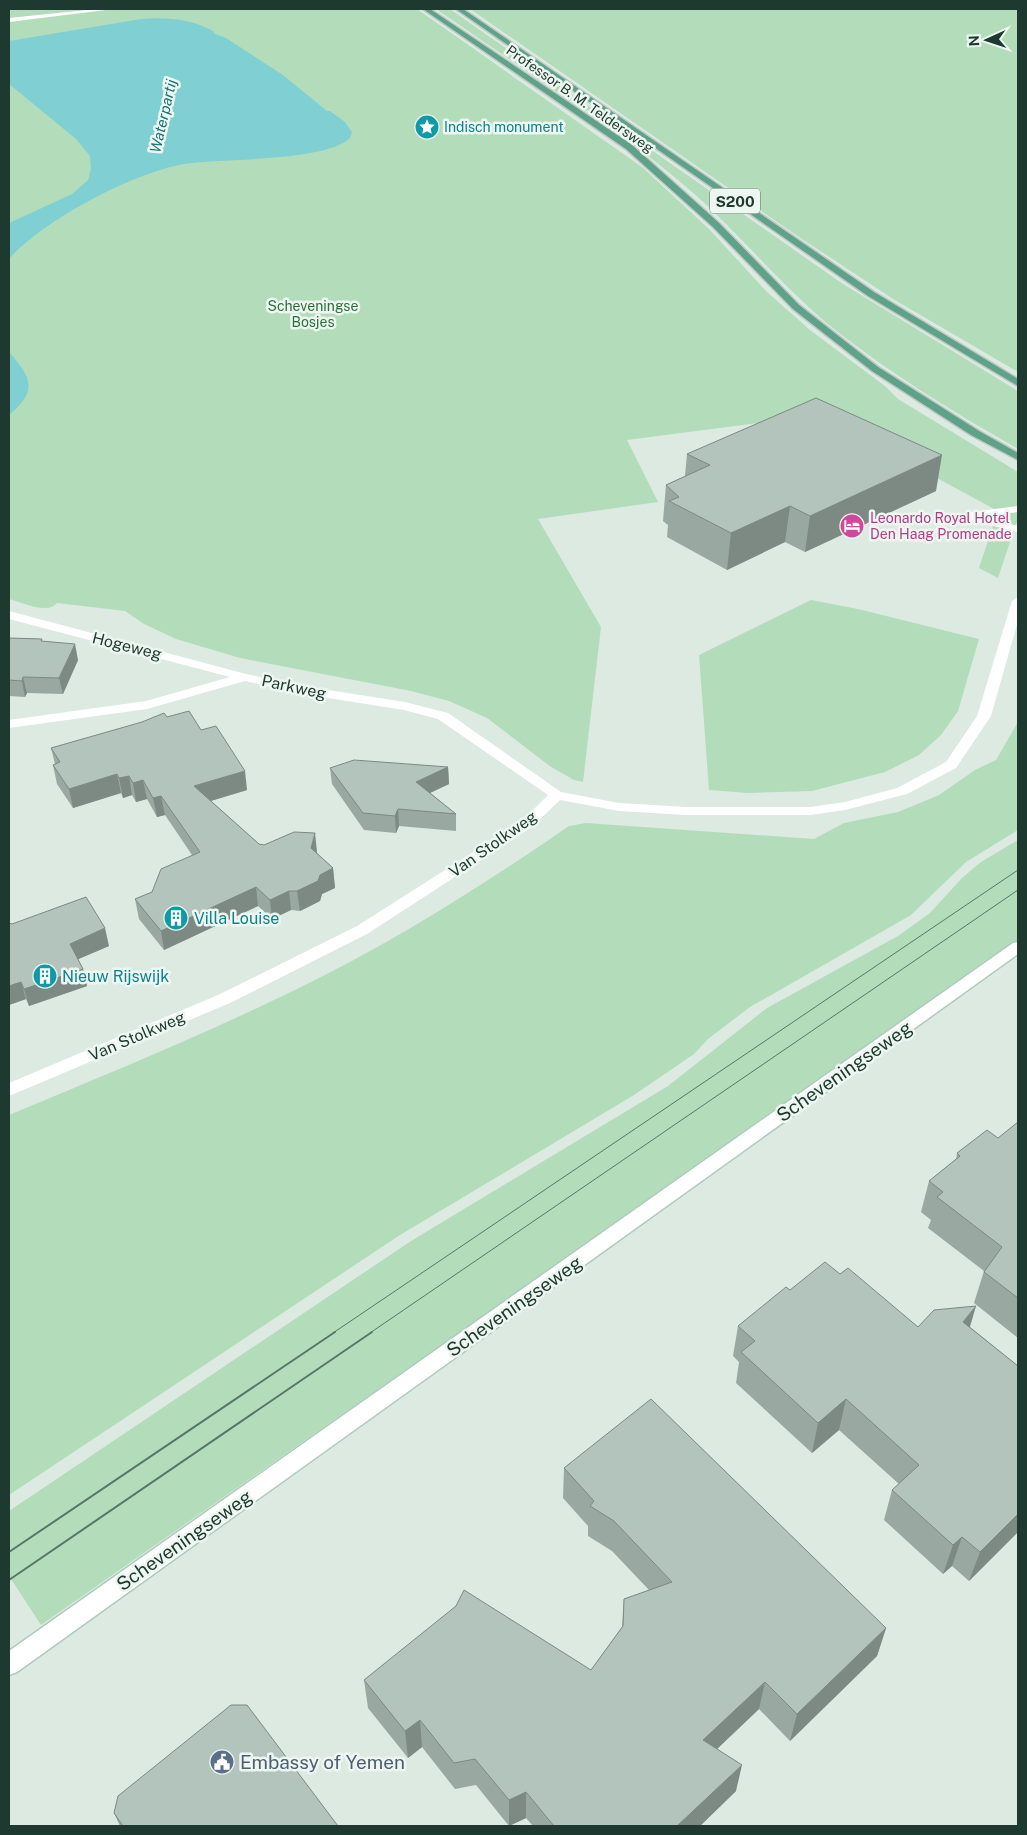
<svg xmlns="http://www.w3.org/2000/svg" width="1027" height="1835" viewBox="0 0 1027 1835" font-family="'Public Sans',sans-serif">
<rect width="100%" height="100%" fill="#dceae2"/>
<!-- green -->
<g fill="#b3ddba">
<path d="M9,9H417L642,167L709,229L767,292L810,330L885,386L898,399L1018,472V518L998,578L979,568L998,511L820,415L627,440L658,502L538,519L601,627L583,782L574,780L551,767L487,718L449,701L411,691L240,658L176,639L144,624L125,611L57,603C48,615 21,602 9,599Z"/>
<path d="M436,9H450L593,109L585,111Z"/>
<path d="M470,9H1018V372L893,299L796,235Z"/>
<path d="M610,121L843,284L1018,391V449C955,413 891,374 834,329C790,293 753,250 712,210C678,178 641,150 603,122Z"/>
<path d="M811,600L858,609L979,639L958,711L941,735L919,755L885,772L812,791L748,793L709,790L699,655Z"/>
<path d="M1018,722V830L966,862L911,915L750,1007L708,1039L694,1054L634,1095L400,1235L9,1495V1115C105,1075 203,1035 297,989C392,943 482,886 569,826L586,823L814,839L844,823L898,812L939,795L975,770L996,760Z"/>
<path d="M1018,840V941L41,1625L9,1576V1511L411,1241L668,1086L767,1008L898,936L930,913L962,878L981,862Z"/>
</g>
<!-- water -->
<g fill="#80d0d3">
<path d="M141,19C168,17 192,19 215,32L213,33L226,38L283,75L327,111H330L345,122L352,132L350,138C326,162 221,158 184,164C131,174 45,219 9,259V223L72,194L88,180L91,169L90,156L76,139L9,84V41Z"/>
<path d="M9,352C32,378 38,391 9,415Z"/>
</g>
<g fill="none" stroke-linecap="round" stroke-linejoin="round">
<defs>
<path id="secondary" d="M1018,942V954L17,1672L9,1675V1651L1013,943Z"/>
<g id="primary">
<path d="M423,9H430L632,145L719,223L799,305L878,367L979,431L1018,453V460L971,435L872,371L793,309L713,227L626,149Z"/>
<path d="M456,9H463L874,292L1018,379V386L868,296Z"/>
</g>
</defs>
<!-- secondary casing -->
<use href="#secondary" stroke="#afcabd" stroke-width="3"/>
<!-- primary casing -->
<use href="#primary" stroke="#c0c8c5" stroke-width="3"/>
<!-- street -->
<g fill="#fff" fill-rule="evenodd">
<path d="M96,9H114L9,22V18Z"/>
<path d="M1018,506V512L982,517L1018,526V532L960,518L958,516L964,513Z"/>
<path d="M1018,597V621L991,716L956,768L907,794L845,810L811,815H686L619,811L560,800L532,827L367,934L230,1003L9,1096V1083L218,995L357,926L522,821L548,795L438,719L404,710L309,695L245,681L147,709L9,728V720L146,701L230,677L9,619V611L246,674L309,687L405,702L448,713L561,792L619,803L686,807H811L845,802L897,788L946,762L977,716L1012,601Z"/>
</g>
<!-- secondary -->
<use href="#secondary" fill="#fff" fill-rule="evenodd"/>
<!-- primary -->
<use href="#primary" fill="#5ea288" fill-rule="evenodd"/>
<!-- tram-far1 -->
<g stroke="#57766a" stroke-width="1">
<path d="M333,1333L1018,870"/>
<path d="M370,1333L1018,890"/>
</g>
<!-- tram -->
<g stroke="#57766a" stroke-width="2">
<path d="M9,1552L335,1332"/>
<path d="M9,1580L372,1332"/>
</g>
</g>
<!-- wall -->
<g fill="#99a9a1">
<path d="M687,454L936,491L805,552L785,542L727,570L667,537L668,525L663,521L666,485L685,476Z"/>
<path d="M9,638L42,639V641L78,660L63,694L27,693L25,697L9,696Z"/>
<path d="M167,717L201,730L247,790L211,801L259,844L264,845L317,852V853L333,868L335,888L322,894L320,901L300,911L291,910L272,919L258,906L164,950L139,919L135,899L152,892L192,855L165,815L157,817L147,799L136,802L132,795L123,798L121,793L73,808L57,784L53,765L55,764L51,748Z"/>
<path d="M448,767L449,784L430,793L456,814V831L399,826L396,833L364,830L332,784L330,768Z"/>
<path d="M9,923L109,946L78,959L83,969L87,986L29,1006L26,999L9,1005Z"/>
<path d="M1018,1122V1338L974,1303L984,1271L928,1228L931,1220L921,1212L929,1181L956,1159L957,1153L998,1138Z"/>
<path d="M790,1290L918,1327H970L1018,1366V1532L969,1581L952,1566L943,1574L884,1520L892,1490L899,1484L839,1430L812,1453L736,1383L739,1362L733,1356L738,1326Z"/>
<path d="M564,1468L886,1628L877,1656L790,1741L759,1709L717,1749L736,1791L700,1826H533L526,1818L509,1826L476,1785L455,1789L422,1747L408,1758L368,1708L364,1680L591,1670L622,1627L624,1599L649,1590L612,1551L588,1536V1526L563,1498Z"/>
<path d="M114,1813L338,1826H120Z"/>
</g>
<!-- shaded-wall -->
<g fill="#7d8983">
<path d="M942,455L936,491L805,552L810,516Z"/>
<path d="M790,506L785,542L727,570L731,533Z"/>
<path d="M75,644L78,660L63,694L59,678Z"/>
<path d="M23,677L27,693L25,697L22,681Z"/>
<path d="M448,767L449,784L417,799L416,782Z"/>
<path d="M245,771L247,790L197,805L194,786Z"/>
<path d="M117,774L121,793L73,808L69,789Z"/>
<path d="M129,776L132,795L123,798L119,778Z"/>
<path d="M143,780L147,799L136,802L133,783Z"/>
<path d="M161,796L165,815L157,817L153,798Z"/>
<path d="M398,809L399,826L396,833L395,816Z"/>
<path d="M315,833L317,852L313,868L311,848Z"/>
<path d="M333,868L335,888L322,894L320,901L300,911L297,891L320,875Z"/>
<path d="M256,887L258,906L164,950L161,931Z"/>
<path d="M289,891L291,910L272,919L270,900Z"/>
<path d="M105,928L109,946L74,961L70,944Z"/>
<path d="M83,969L87,986L29,1006L24,989Z"/>
<path d="M21,982L26,999L9,1005V986Z"/>
<path d="M976,1306L967,1337L963,1322Z"/>
<path d="M846,1399L839,1430L812,1453L818,1423Z"/>
<path d="M1018,1514V1532L969,1581L980,1552Z"/>
<path d="M962,1537L952,1566L943,1574L953,1545Z"/>
<path d="M886,1628L877,1656L790,1741L797,1714Z"/>
<path d="M765,1682L759,1709L698,1767L703,1740Z"/>
<path d="M420,1720L422,1747L408,1758L405,1731Z"/>
<path d="M742,1765L736,1791L700,1826H677Z"/>
<path d="M526,1792V1818L509,1826V1800Z"/>
</g>
<!-- building -->
<g fill="#b2c4bb" stroke="#7d8983">
<path d="M816,398L942,455L810,516L790,506L731,533L669,501L679,497L666,485L710,465L687,454Z"/>
<path d="M9,638L42,639L41,641L75,644L59,678L23,677L22,681L9,680Z"/>
<path d="M189,711L201,730L216,726L245,771L194,786L259,844L264,845L294,832L315,833L311,848L333,868L320,875L318,881L297,891H289L270,900L256,887L161,931L135,899L152,892L161,869L200,852L161,796L153,798L143,780L133,783L129,776L119,778L117,774L69,789L53,765L60,762L51,748L142,722L164,713L167,717Z"/>
<path d="M354,760L448,767L416,782L456,814L398,809L395,816L363,813L330,768Z"/>
<path d="M86,897L105,928L70,944L83,969L24,989L21,982L9,986V923L12,924Z"/>
<path d="M1018,1122V1298L984,1272L1002,1247L937,1197L943,1192L929,1181L960,1156L957,1153L987,1130L998,1138Z"/>
<path d="M825,1262L840,1274L848,1268L918,1327L934,1310L976,1306L963,1322L1018,1366V1514L980,1552L962,1537L953,1545L892,1490L919,1465L846,1399L818,1423L741,1352L755,1341L738,1326L786,1287L790,1290Z"/>
<path d="M651,1399L886,1628L797,1714L765,1682L703,1740L742,1765L677,1826H554L526,1792L509,1800L475,1759L454,1763L420,1720L405,1731L364,1680L456,1606L464,1590L591,1670L623,1626L624,1599L672,1582L614,1521L590,1506L594,1501L564,1468Z"/>
<path d="M231,1705H247L338,1826H123L114,1813L118,1796Z"/>
</g>
<!-- icons -->
<defs>
<symbol id="sight-disc" viewBox="-11 -11 22 22"><circle r="9.5" fill="#0f9aa8" stroke="#edf6f0"/><path d="M0-6L1.8-2.2L6-1.7L2.9 1.2L3.7 5.4L0 3.3L-3.7 5.4L-2.9 1.2L-6-1.7L-1.8-2.2Z" fill="#fff"/></symbol>
<symbol id="hotel-disc" viewBox="-11 -11 22 22"><circle r="9.5" fill="#d1479c" stroke="#edf6f0"/><path d="M-6-4.5h1.5V1H6V5H4.5V3h-9V5H-6ZM-4 0a1.8 1.8 0 1 1 3.6 0ZM.5 0V-2.5h3Q6-2.5 6 0Z" fill="#fff"/></symbol>
<symbol id="building-disc" viewBox="-11 -11 22 22"><circle r="9.5" fill="#0f9aa8" stroke="#edf6f0"/><path d="M-4-6H4V6H1V3H-1V6H-4ZM-2.5-4.3h1.7v1.8h-1.7ZM.8-4.3h1.7v1.8H.8ZM-2.5-1h1.7V.8h-1.7ZM.8-1h1.7V.8H.8Z" fill="#fff"/></symbol>
<symbol id="civic-disc" viewBox="-11 -11 22 22"><circle r="9.5" fill="#5c6f8a" stroke="#edf6f0"/><path d="M-.6-6.5H3V-4.5H.6V-3L4-1V1h2V6H-6V1h2V-1L-.6-3ZM-1.2 2.5V6h2.4V2.5Z" fill="#fff"/></symbol>
</defs>
<g fill-rule="evenodd">
<use href="#sight-disc" x="413" y="113" width="28" height="28"/>
<use href="#hotel-disc" x="838" y="512" width="28" height="28"/>
<use href="#building-disc" x="162" y="904" width="28" height="28"/>
<use href="#building-disc" x="31" y="962" width="28" height="28"/>
<use href="#civic-disc" x="208" y="1748" width="28" height="28"/>
</g>
<g text-anchor="middle" dominant-baseline="central" stroke-width="5" stroke-linejoin="round" paint-order="stroke">
<!-- far-street labels -->
<g font-size="14" fill="#1e392f" stroke="#edf6f0">
<text transform="translate(580 99) rotate(35)">Professor B. M. Teldersweg</text>
</g>
<!-- far-culture labels -->
<g font-size="14" fill="#0d838f" stroke="#edf6f0" text-anchor="start">
<text x="444" y="127">Indisch monument</text>
</g>
<!-- far-park labels -->
<g font-size="14" fill="#26723a" stroke="#edf6f0">
<text x="313" y="306">Scheveningse<tspan x="313" dy="16">Bosjes</tspan></text>
</g>
<!-- far-hotel labels -->
<g font-size="14" fill="#b23c85" stroke="#edf6f0" text-anchor="start">
<text x="870" y="518">Leonardo Royal Hotel<tspan x="870" dy="16">Den Haag Promenade</tspan></text>
</g>
<!-- far-water labels -->
<g font-size="15" font-style="italic" fill="#167378" stroke="#edf6f0">
<text transform="translate(163 116) rotate(-77)">Waterpartij</text>
</g>
<!-- shield labels -->
<rect fill="#edf6f0" stroke="#5c7269" stroke-width="1" x="710" y="188.5" width="50" height="25" rx="4"/>
<g font-size="15" font-weight="bold" fill="#1e392f">
<text x="735" y="201">S200</text>
</g>
<!-- street labels -->
<g font-size="16" fill="#1e392f" stroke="#edf6f0">
<text transform="translate(127 646) rotate(14)">Hogeweg</text>
<text transform="translate(294 687) rotate(12)">Parkweg</text>
<text transform="translate(493 844) rotate(-35)">Van Stolkweg</text>
<text transform="translate(137 1036) rotate(-23)">Van Stolkweg</text>
</g>
<!-- culture labels -->
<g font-size="16" fill="#0d838f" stroke="#edf6f0" text-anchor="start">
<text x="194" y="918">Villa Louise</text>
<text x="62" y="976">Nieuw Rijswijk</text>
</g>
<!-- near-street labels -->
<g font-size="19" fill="#1e392f" stroke="#edf6f0">
<text transform="translate(844 1071) rotate(-35)">Scheveningseweg</text>
<text transform="translate(514 1306) rotate(-35)">Scheveningseweg</text>
<text transform="translate(184 1540) rotate(-35)">Scheveningseweg</text>
</g>
<!-- near-service labels -->
<g font-size="19" fill="#4e5e75" stroke="#edf6f0" text-anchor="start">
<text x="240" y="1762">Embassy of Yemen</text>
</g>
</g>
<!-- border -->
<rect width="1027" height="1835" fill="none" stroke="#1e392f" stroke-width="20"/>
<!-- north arrow -->
<g transform="translate(987 40) rotate(267)" stroke="#edf6f0" stroke-width="4" paint-order="stroke">
<path d="M0-4L9 19L0 12L-9 19Z" fill="#1e392f"/>
<text y="-8" font-size="14" font-weight="bold" text-anchor="middle" fill="#1e392f">N</text>
</g>
</svg>
